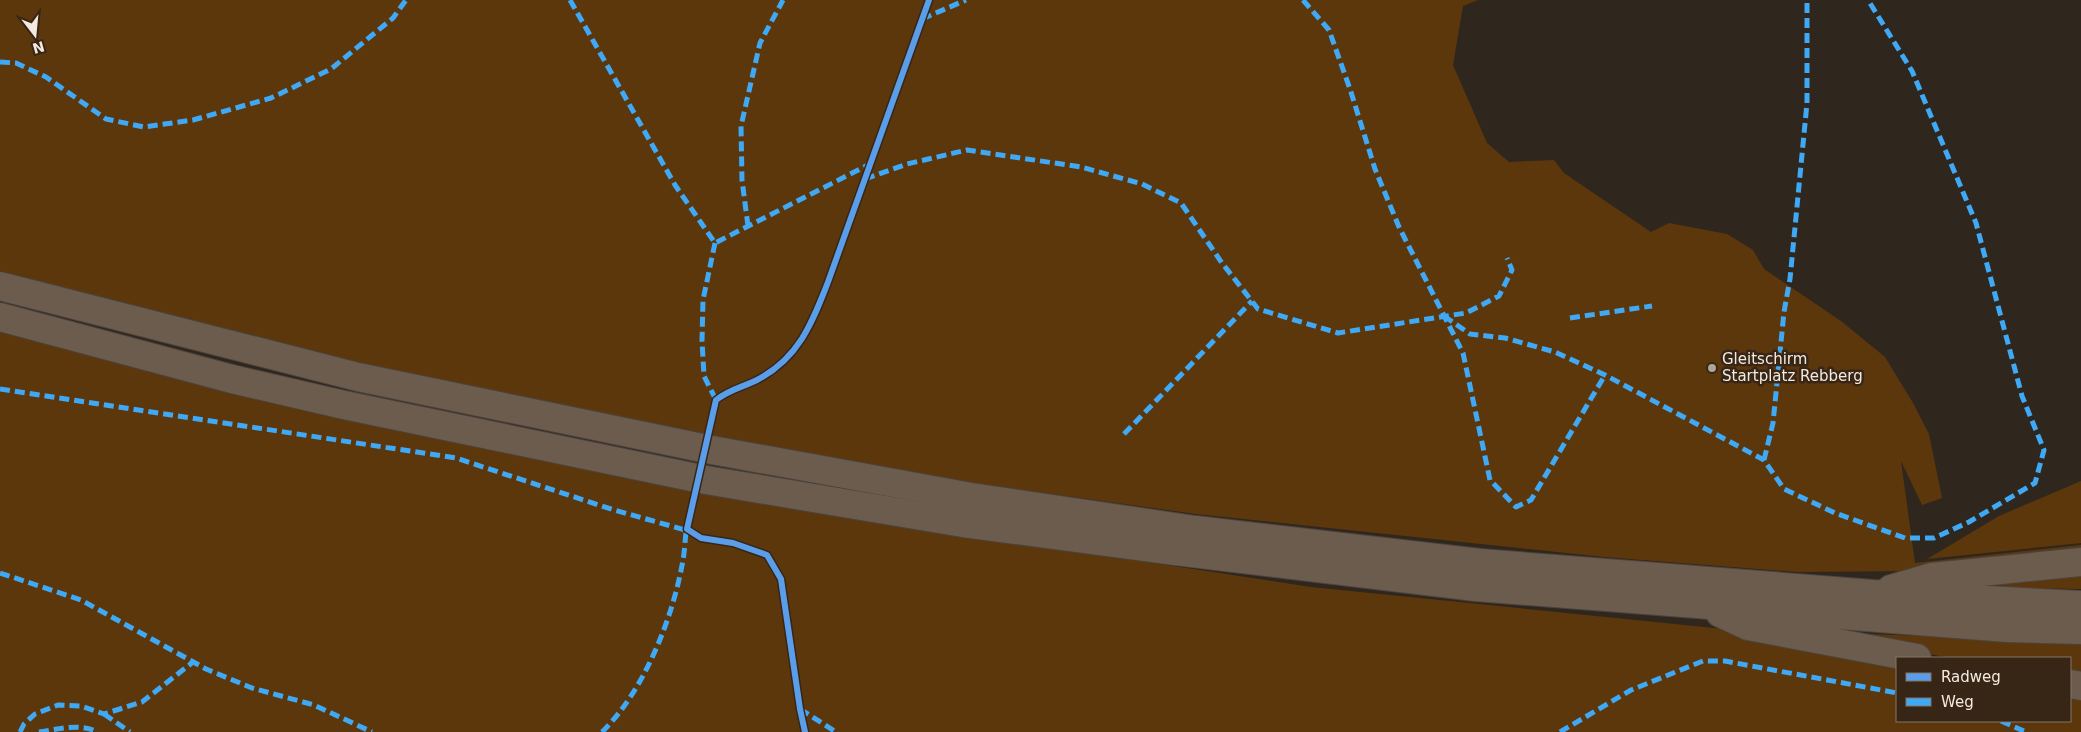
<svg xmlns="http://www.w3.org/2000/svg" width="2081" height="732" viewBox="0 0 2081 732" font-family="'DejaVu Sans',sans-serif">
<rect width="100%" height="100%" fill="#2f261e"/>
<!-- green -->
<g fill="#5d370c">
<path d="M0,0H1478L1463,6L1453,65L1487,143L1509,162L1554,160L1564,173L1651,232L1669,223L1727,234L1753,250L1764,269L1841,321L1885,357L1913,403L1929,434L1942,498L1922,505L1901,461L1915,563L2081,545V553L1916,571L1797,572L1604,557L1196,514L972,483L715,436L358,364L0,271Z"/>
<path d="M0,332L317,410L852,517L1311,587L1724,629L1897,664V721H2070V698L2081,699V732H0Z"/>
<path d="M2081,481V543L1927,559L1999,516Z"/>
<path d="M2081,571V589L1956,587Z"/>
<path d="M1836,633L2081,641V677L2070,675V658H1951L1896,648Z"/>
</g>
<g fill="none" stroke-linecap="round" stroke-linejoin="round">
<defs>
<g id="highway">
<path d="M0,286L358,377L712,450L971,497L1195,530L1480,563L1873,594L2081,605"/>
<path d="M0,317L232,379L344,405L706,480L963,523L1175,551L1476,587L2007,628L2081,630"/>
<path d="M1891,589L1932,577L2081,562"/>
<path d="M1720,613L1748,626L1917,658"/>
<path d="M2070,684L2081,686"/>
</g>
</defs>
<!-- highway casing -->
<use href="#highway" stroke="#4b433d" stroke-width="30"/>
<!-- highway -->
<use href="#highway" stroke="#6b5c4e" stroke-width="28"/>
<!-- quiet -->
<g stroke="#3fa9f5" stroke-width="5" stroke-dasharray="10 5" stroke-linecap="butt">
<path d="M570,0L675,185L715,243L870,164"/>
<path d="M1303,0L1329,30L1350,89L1375,169L1399,227L1463,353L1490,480L1516,507L1531,500L1605,375"/>
<path d="M922,19L966,0"/>
<path d="M0,62L16,63L46,77L106,119L144,127L193,120L271,98L331,69L393,18L406,0"/>
<path d="M865,179L907,164L967,150L1081,167L1142,184L1181,203L1222,263L1258,309L1338,333L1466,313L1499,296L1512,270L1507,258"/>
<path d="M748,226L742,180L741,126L760,43L783,0"/>
<path d="M715,243L703,300L702,341L704,376L716,400"/>
<path d="M1444,316L1470,334L1505,338L1555,352L1605,375L1764,460L1784,489L1835,513L1905,538H1934L1969,522L2035,483L2044,450L2022,396L1976,223L1912,71L1868,0"/>
<path d="M1570,318L1652,306"/>
<path d="M0,389L456,458L614,510L689,531"/>
<path d="M1124,434L1252,301"/>
<path d="M1764,460L1773,423L1784,312L1790,279L1807,103V0"/>
<path d="M0,573L81,600L206,669L252,688L314,705L372,732"/>
<path d="M800,709L836,732"/>
<path d="M104,714L130,732"/>
<path d="M2001,721L2026,732"/>
<path d="M20,732L24,724L35,714L58,705L81,706L104,714L142,702L193,662"/>
<path d="M39,732C59,729 80,723 98,732"/>
<path d="M602,732C644,691 673,618 683,560C685,549 685,537 687,526"/>
<path d="M1560,732L1631,690L1703,661H1725L1897,693"/>
</g>
<defs>
<path id="cycleway" d="M805,732L800,709L781,579L767,555L733,543L701,538L687,529L716,400C730,389 743,387 757,380C799,358 812,323 828,282L929,0"/>
</defs>
<!-- cycleway casing -->
<use href="#cycleway" stroke="#372616" stroke-width="9"/>
<!-- cycleway -->
<use href="#cycleway" stroke="#5a9eea" stroke-width="6"/>
</g>
<!-- markers -->
<circle fill="#afa59b" stroke="#372616" stroke-width="2" cx="1712" cy="368" r="5"/>
<g text-anchor="middle" dominant-baseline="central" stroke-width="5" stroke-linejoin="round" paint-order="stroke">
<!-- poi labels -->
<g font-size="15" fill="#f4e9df" stroke="#372616" text-anchor="start">
<text x="1722" y="359">Gleitschirm<tspan x="1722" dy="17">Startplatz Rebberg</tspan></text>
</g>
</g>
<!-- legend -->
<rect x="1896" y="657" width="175" height="65" fill="#372616" stroke="#837466"/>
<rect x="1906" y="673" width="25" height="8" fill="#5a9eea" stroke="#837466"/>
<text x="1941" y="682" font-size="15" fill="#f4e9df">Radweg</text>
<rect x="1906" y="698" width="25" height="8" fill="#3fa9f5" stroke="#837466"/>
<text x="1941" y="707" font-size="15" fill="#f4e9df">Weg</text>
<!-- north arrow -->
<g transform="translate(35 35) rotate(164)" stroke="#372616" stroke-width="4" paint-order="stroke">
<path d="M0-4L9 19L0 12L-9 19Z" fill="#f4e9df"/>
<text y="-8" font-size="14" font-weight="bold" text-anchor="middle" fill="#f4e9df">N</text>
</g>
</svg>
